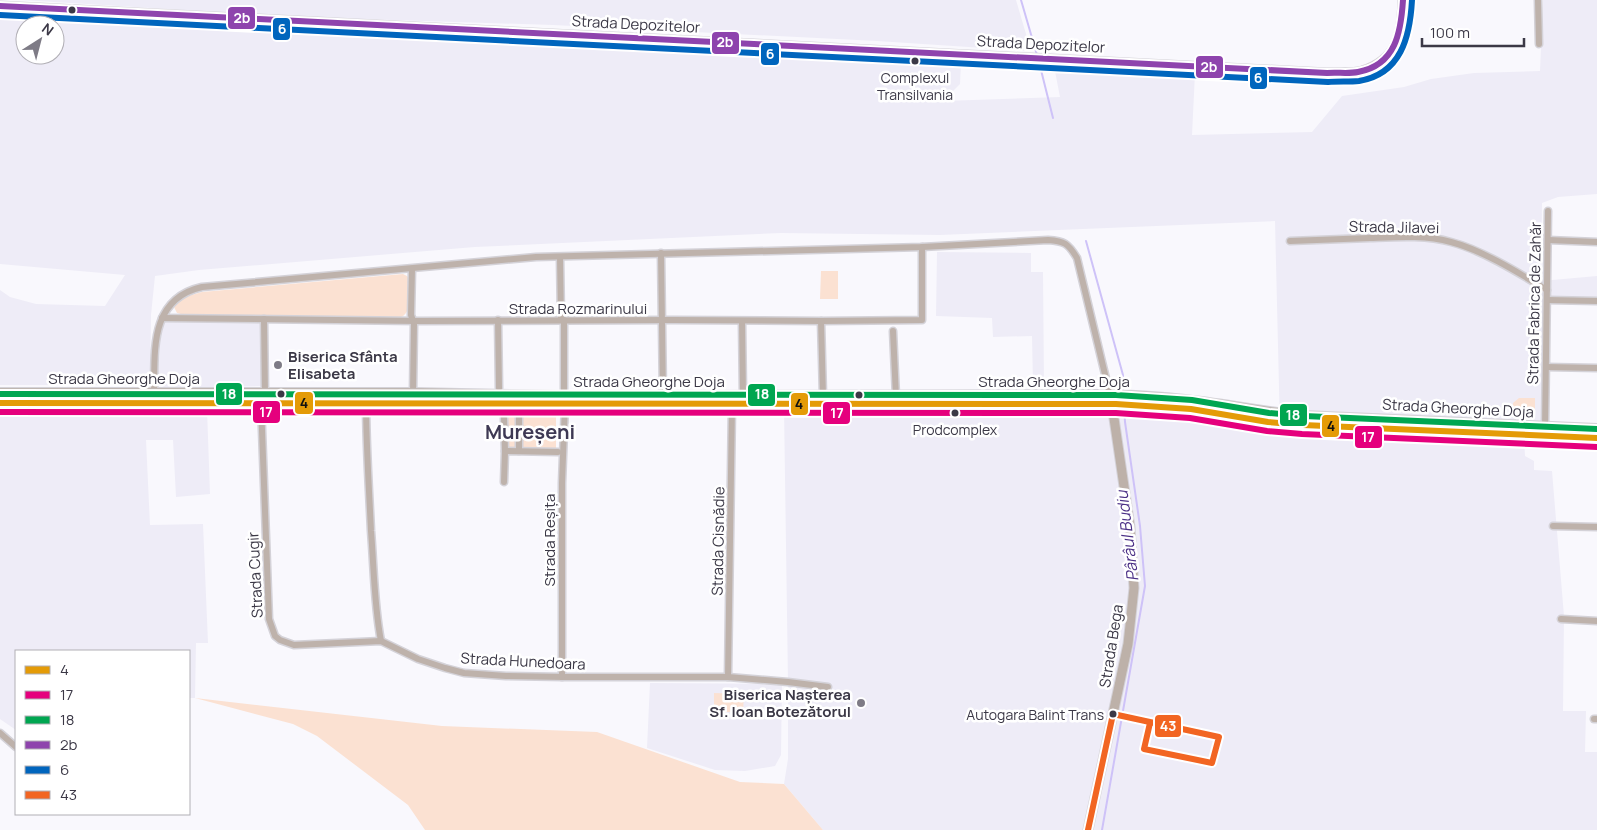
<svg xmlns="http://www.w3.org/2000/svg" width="1597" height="830" viewBox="0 0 1597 830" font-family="Manrope,sans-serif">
<rect width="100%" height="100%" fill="#f9f8fd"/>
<!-- built -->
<g fill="#eeecf7" fill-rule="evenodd">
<path d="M22,0H1016L1031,51L877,41L553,25L297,17Z"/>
<path d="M1543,0H1597V194L1558,197L1542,203L1541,281L1597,276V298H1543L1541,422L1524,437L1525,456L1534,461V470L1552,471L1564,616L1563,711H1586L1585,752H1597V830H823L784,784L788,759V682L784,408H1114L1199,415L1280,429L1275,221L940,235L781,233L475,247L199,270L155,276L151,315L150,382L148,385H0V290L10,297L36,304L105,306L125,275L0,264V16L290,33L293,30L961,62L960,84L943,101L1060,97L1054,66L1195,73L1192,135L1312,132L1342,96L1404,87L1431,79L1474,73L1540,71ZM25,25H55V55H25Z"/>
<path d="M937,252L1031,253V272H1043L1044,385H1033L1032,336L993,337L992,318L936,316Z"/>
<path d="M165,322H263V386L165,388L160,384L158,377L161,328Z"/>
<path d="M0,408L207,409L210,494L176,497L173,440H146L150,525L203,524L208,643H196L195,698H189V651H16V730L0,719Z"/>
<path d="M650,683L782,684L781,755L775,766L745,771L715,770L647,748Z"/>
</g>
<!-- green -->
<g fill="#fbe1d2">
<path d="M821,271H838V299H820Z"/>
<path d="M403,274L407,276L409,279C409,290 413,312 401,317L185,315L177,313L174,307L182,298L202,292Z"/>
<path d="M1519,398H1535V418L1512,417L1513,403Z"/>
<path d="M506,411H556V449H507Z"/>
<path d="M714,693L744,694L743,712H714Z"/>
<path d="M195,698L442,726L597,732L740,782L784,784L823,830H425L408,805L317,736L293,724Z"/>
</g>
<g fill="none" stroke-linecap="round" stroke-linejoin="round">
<!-- stream -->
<g stroke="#cec2f8" stroke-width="2">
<path d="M1021,0L1037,55"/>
<path d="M1039,62L1053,118"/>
<path d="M1086,241L1123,375V393"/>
<path d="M1102,830L1145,586L1140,526L1125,422L1124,408"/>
</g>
<defs>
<g id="street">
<path d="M1538,0L1539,44"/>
<path d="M1548,240L1597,242"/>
<path d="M1290,241C1317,240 1343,239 1370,238C1397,237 1425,235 1451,242C1482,250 1519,273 1547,290"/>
<path d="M661,253L663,396"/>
<path d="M560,257L561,320"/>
<path d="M412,269L411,315L414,324L413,393"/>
<path d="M1547,300L1597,301"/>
<path d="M162,318L418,321L673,320L821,321L922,320V247"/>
<path d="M264,319L265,394"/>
<path d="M498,320L499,388"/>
<path d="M742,321L743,396"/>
<path d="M821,321L823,396"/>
<path d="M893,331L896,397"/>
<path d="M1546,367L1597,368"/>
<path d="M154,393C155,351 149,299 202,287L536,257L922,247L1048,240C1064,241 1068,243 1077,258L1110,395"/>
<path d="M564,396V320"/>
<path d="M366,401C366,444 369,488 371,531C374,568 374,605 381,641"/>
<path d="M261,403L269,619L275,636L280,640L294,645L381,641L418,659L445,668L464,673L506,676L564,677H728L788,682L828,687"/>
<path d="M504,418L505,451"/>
<path d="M1545,427L1548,211"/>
<path d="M519,451V410"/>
<path d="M504,482L505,451L558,452"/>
<path d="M1553,526L1597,527"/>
<path d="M1561,619L1597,621"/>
<path d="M562,677V483L565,404"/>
<path d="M728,677L732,405"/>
<path d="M1594,719H1597"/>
<path d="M0,733L16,747"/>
</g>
<g id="secondary">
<path d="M0,6L1327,73C1338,72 1351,74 1362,71C1398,60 1402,33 1403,0"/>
<path d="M1088,830L1128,644L1134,588L1130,527L1111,398"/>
</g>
<g id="primary">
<path d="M0,393H413L564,396L1110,395C1138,396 1165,397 1192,401C1230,405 1266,413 1304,416L1597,429"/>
<path d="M0,403L169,402L897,405L1116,404L1191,409L1268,422L1303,425L1597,438"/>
</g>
</defs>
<!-- street casing -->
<use href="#street" stroke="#d4d2d8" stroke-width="9"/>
<!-- secondary casing -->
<use href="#secondary" stroke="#d4d2d8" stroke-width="11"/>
<!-- primary casing -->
<use href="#primary" stroke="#d4d2d8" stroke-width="12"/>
<!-- street -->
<use href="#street" stroke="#beb2ab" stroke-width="6"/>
<!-- secondary -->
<use href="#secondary" stroke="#bdb1a9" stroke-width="9"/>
<!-- primary -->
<use href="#primary" stroke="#bfb7b2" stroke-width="10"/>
<defs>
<path id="bus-1" d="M0,403L1116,404L1191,409L1268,422L1303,425L1597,438"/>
<path id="bus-2" d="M0,412L1116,413L1190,418L1267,431L1302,434L1597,447"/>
<path id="bus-3" d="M0,394L1116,395L1192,400L1269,413L1304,416L1597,429"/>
<path id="bus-4" d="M0,6L1327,73C1337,72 1348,74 1358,72C1396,65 1401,32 1403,0"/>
<path id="bus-5" d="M0,15L1328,82C1338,81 1349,82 1359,81C1401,74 1410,37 1412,0"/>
<path id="bus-6" d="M1088,830L1113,714L1219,737L1212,763L1144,749L1150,723"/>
</defs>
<!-- bus-1 casing -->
<use href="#bus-1" stroke="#fff" stroke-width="10"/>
<!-- bus-2 casing -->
<use href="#bus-2" stroke="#fff" stroke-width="10"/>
<!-- bus-3 casing -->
<use href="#bus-3" stroke="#fff" stroke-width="10"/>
<!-- bus-4 casing -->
<use href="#bus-4" stroke="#fff" stroke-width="10"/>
<!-- bus-5 casing -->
<use href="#bus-5" stroke="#fff" stroke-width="10"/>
<!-- bus-6 casing -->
<use href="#bus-6" stroke="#fff" stroke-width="10"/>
<!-- bus-1 -->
<use href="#bus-1" stroke="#e49b07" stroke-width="6"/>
<!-- bus-2 -->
<use href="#bus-2" stroke="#e5007d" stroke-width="6"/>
<!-- bus-3 -->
<use href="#bus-3" stroke="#00a651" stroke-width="6"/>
<!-- bus-4 -->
<use href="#bus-4" stroke="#8e44ad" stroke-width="6"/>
<!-- bus-5 -->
<use href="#bus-5" stroke="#0065bd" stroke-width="6"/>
<!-- bus-6 -->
<use href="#bus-6" stroke="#f26522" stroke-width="6"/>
</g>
<!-- markers -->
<g fill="#3b3846" stroke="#fff" stroke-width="2">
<circle cx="72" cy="10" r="4.5"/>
<circle cx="915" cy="61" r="4.5"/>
<circle cx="281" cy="394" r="4.5"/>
<circle cx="859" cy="395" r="4.5"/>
<circle cx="955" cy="413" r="4.5"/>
<circle cx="1113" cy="714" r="4.5"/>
</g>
<g fill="#7e7b86" stroke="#fff" stroke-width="2">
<circle cx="278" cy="365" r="5"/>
<circle cx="861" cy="703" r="5"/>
</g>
<g text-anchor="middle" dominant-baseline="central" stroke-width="5" stroke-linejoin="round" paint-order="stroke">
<!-- bus labels -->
<g font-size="14" fill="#3b3846" stroke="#fff">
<text x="915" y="77">Complexul<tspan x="915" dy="17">Transilvania</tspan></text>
<text x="955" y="429">Prodcomplex</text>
<text x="1104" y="714" text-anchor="end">Autogara Balint Trans</text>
</g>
<!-- street labels -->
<g font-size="15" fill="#3b3846" stroke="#fff">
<text transform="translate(636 24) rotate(3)">Strada Depozitelor</text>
<text transform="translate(1041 44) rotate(3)">Strada Depozitelor</text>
<text transform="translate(1394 227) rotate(1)">Strada Jilavei</text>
<text transform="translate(1534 303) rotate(-89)">Strada Fabrica de Zahăr</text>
<text x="578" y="308">Strada Rozmarinului</text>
<text x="124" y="378">Strada Gheorghe Doja</text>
<text x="649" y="381">Strada Gheorghe Doja</text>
<text x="1054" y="381">Strada Gheorghe Doja</text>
<text transform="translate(1458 408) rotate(3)">Strada Gheorghe Doja</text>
<text transform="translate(549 540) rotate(-90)">Strada Reșița</text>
<text transform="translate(718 541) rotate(-89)">Strada Cisnădie</text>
<text transform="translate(255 575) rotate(-93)">Strada Cugir</text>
<text transform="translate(1111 646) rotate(-81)">Strada Bega</text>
<text transform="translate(523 661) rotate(3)">Strada Hunedoara</text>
</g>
<!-- poi labels -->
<g font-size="15" font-weight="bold" fill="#3b3846" stroke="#fff" text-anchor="start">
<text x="288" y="356">Biserica Sfânta<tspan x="288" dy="17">Elisabeta</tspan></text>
<text x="851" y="694" text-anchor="end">Biserica Nașterea<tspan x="851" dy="17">Sf. Ioan Botezătorul</tspan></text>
</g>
<!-- water labels -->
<g font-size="16" font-style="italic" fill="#4b3086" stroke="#fff">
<text transform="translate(1127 536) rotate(-97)">Pârâul Budiu</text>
</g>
<!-- district labels -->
<g font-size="20" font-weight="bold" fill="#3e3954" stroke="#fff">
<text x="530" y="431">Mureșeni</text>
</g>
</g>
<g stroke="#fff" stroke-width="2">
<rect x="227" y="6" width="29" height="24" rx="5" fill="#8e44ad"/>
<rect x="272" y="17" width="19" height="24" rx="5" fill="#0065bd"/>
<rect x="711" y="31" width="29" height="24" rx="5" fill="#8e44ad"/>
<rect x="760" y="42" width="20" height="24" rx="5" fill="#0065bd"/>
<rect x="1195" y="55" width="29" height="24" rx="5" fill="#8e44ad"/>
<rect x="1249" y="66" width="19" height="24" rx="5" fill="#0065bd"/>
<rect x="215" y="382" width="28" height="24" rx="5" fill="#00a651"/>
<rect x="747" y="383" width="29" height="24" rx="5" fill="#00a651"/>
<rect x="294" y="391" width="20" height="24" rx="5" fill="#e49b07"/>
<rect x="790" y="392" width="19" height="24" rx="5" fill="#e49b07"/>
<rect x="252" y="400" width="29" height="24" rx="5" fill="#e5007d"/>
<rect x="822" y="401" width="29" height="24" rx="5" fill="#e5007d"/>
<rect x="1279" y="403" width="29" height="24" rx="5" fill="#00a651"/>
<rect x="1321" y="414" width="19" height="24" rx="5" fill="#e49b07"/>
<rect x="1354" y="425" width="29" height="24" rx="5" fill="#e5007d"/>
<rect x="1154" y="714" width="28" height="24" rx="5" fill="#f26522"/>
</g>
<g font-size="14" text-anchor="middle" font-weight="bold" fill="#fff">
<text x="242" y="23">2b</text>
<text x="282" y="34">6</text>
<text x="725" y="47">2b</text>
<text x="770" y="59">6</text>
<text x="1209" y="72">2b</text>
<text x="1258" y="83">6</text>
<text x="229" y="399">18</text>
<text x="762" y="399">18</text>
<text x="266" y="417">17</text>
<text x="837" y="418">17</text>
<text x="1293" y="420">18</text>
<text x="1368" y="442">17</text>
<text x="1168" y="731">43</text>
</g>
<g font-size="14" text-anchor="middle" font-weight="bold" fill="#111">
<text x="304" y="408">4</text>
<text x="799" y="409">4</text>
<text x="1331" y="431">4</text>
</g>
<!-- legend -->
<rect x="15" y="650" width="175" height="165" fill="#ffffff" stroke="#b1afb5"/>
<rect x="25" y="666" width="25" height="8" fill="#e49b07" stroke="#b1afb5"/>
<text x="60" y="675" font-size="15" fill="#3b3846">4</text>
<rect x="25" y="691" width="25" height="8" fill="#e5007d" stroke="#b1afb5"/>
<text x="60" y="700" font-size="15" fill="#3b3846">17</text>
<rect x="25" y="716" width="25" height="8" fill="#00a651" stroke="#b1afb5"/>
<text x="60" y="725" font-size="15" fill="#3b3846">18</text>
<rect x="25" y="741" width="25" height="8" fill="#8e44ad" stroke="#b1afb5"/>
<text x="60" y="750" font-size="15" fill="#3b3846">2b</text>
<rect x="25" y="766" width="25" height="8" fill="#0065bd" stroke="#b1afb5"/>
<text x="60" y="775" font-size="15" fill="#3b3846">6</text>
<rect x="25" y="791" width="25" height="8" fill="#f26522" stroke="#b1afb5"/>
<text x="60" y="800" font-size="15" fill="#3b3846">43</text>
<!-- north arrow -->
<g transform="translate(40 40) rotate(36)"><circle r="24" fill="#ffffff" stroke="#b1afb5"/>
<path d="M0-4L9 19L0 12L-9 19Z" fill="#7e7b86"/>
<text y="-8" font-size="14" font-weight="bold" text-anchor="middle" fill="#3b3846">N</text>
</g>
<!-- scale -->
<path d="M1422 38v8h102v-8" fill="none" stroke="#3b3846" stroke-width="2.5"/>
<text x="1430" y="38" font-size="15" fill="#3b3846" stroke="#ffffff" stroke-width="4" paint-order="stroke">100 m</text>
</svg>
